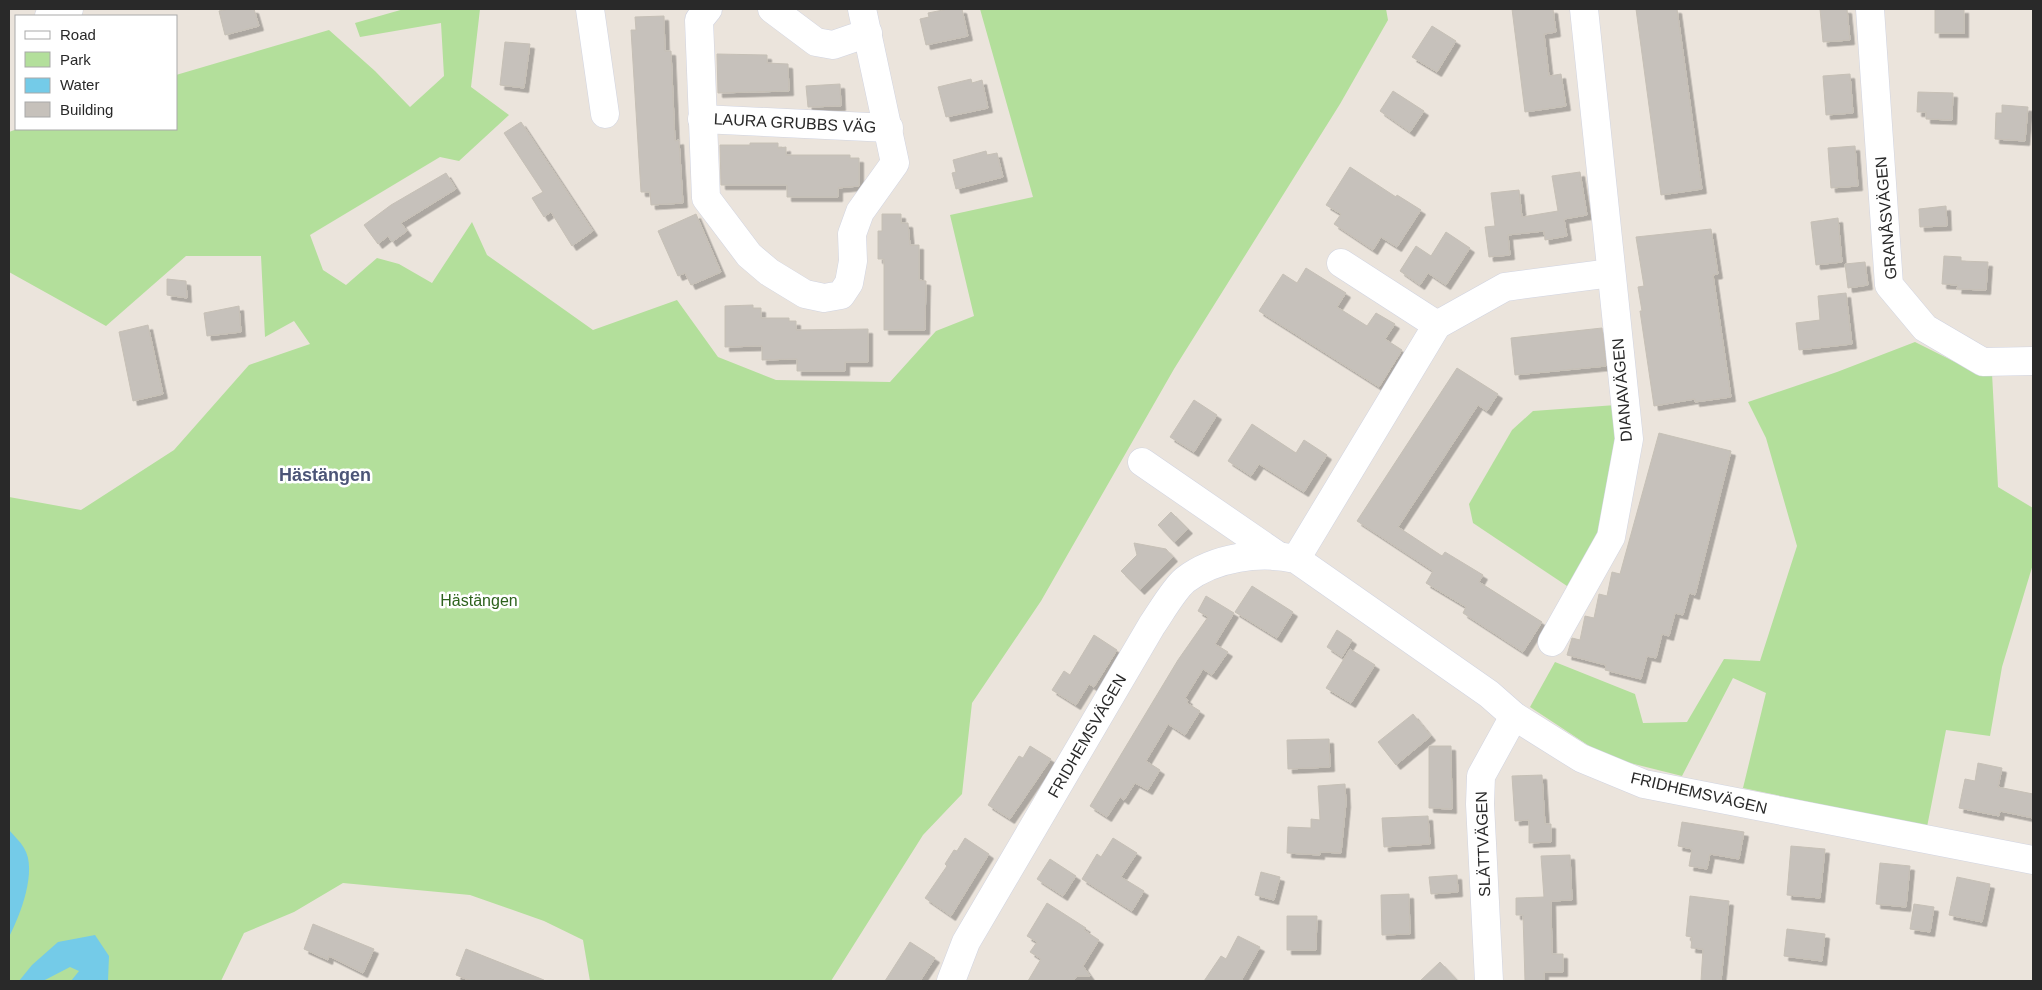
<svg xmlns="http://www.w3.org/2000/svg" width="2042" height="990" viewBox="0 0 2042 990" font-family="Arial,sans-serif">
<defs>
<filter id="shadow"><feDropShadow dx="4.5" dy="4.5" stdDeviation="0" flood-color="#0004"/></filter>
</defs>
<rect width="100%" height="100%" fill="#ebe4dc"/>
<!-- green -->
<g fill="#b3df9b">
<path d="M404,9H480L471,87L509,115L459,161L440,157L310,235L323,270L346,285L377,258L399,264L432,283L472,222L487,255L593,330L677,300L718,357L776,380L890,382L936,331L974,316L950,215L1033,197L980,9H1386L1388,20L1340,104L1174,369L1041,601L972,703L962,794L923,835L831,981H590L583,940L544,921L470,895L343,883L294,912L244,933L221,981H9V497L81,510L174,450L249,365L310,344L294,321L265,337L261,256H186L106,326L9,272V132L17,129H176V75L329,30L375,71L410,107L444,76L441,23L360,37L355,23Z"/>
<path d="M1915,342L1955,362L1992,373L1998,487L2033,508V564L2002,667L1990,736L1946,730L1927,827L1743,788L1766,693L1733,678L1682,776L1606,757L1530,707L1555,662L1635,694L1643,723L1687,722L1724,659L1760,661L1797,546L1766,438L1748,402L1837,372Z"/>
<path d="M1616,405L1617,437L1599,534L1570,588L1473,523L1469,504L1512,430L1533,411Z"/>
</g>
<!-- water -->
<g fill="#74cbe8">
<path d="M9,830C14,836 20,841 24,848C38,870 20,916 9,937Z"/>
<path d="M95,935L109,956L108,981H71L79,971L70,967L43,981H19L32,965L58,942Z"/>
</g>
<!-- building -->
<g fill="#c6c1bb" stroke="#c6c0b6" filter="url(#shadow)">
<path d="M228,9H254L259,26L225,35L219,11Z"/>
<path d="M948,9H962L968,36L926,45L920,19L929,17L928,13Z"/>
<path d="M1512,9H1553L1556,32L1544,34L1549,76L1561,74L1566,106L1525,112Z"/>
<path d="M1636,9H1677L1702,189L1661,195Z"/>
<path d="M1820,9H1847L1850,40L1823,42Z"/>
<rect x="1935" y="9" width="29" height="24"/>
<path d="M664,16L665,51H671L675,141L679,140L683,203L651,205L650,192H641L631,30H636L635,17Z"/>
<path d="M1432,26L1456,41L1437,72L1412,57Z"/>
<path d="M505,42L530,44L524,88L500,85Z"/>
<path d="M717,54L767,55V63L788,64L789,91L718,93Z"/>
<path d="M1850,74L1853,113L1826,115L1823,76Z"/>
<path d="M971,79L972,83L982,80L988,108L946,117L938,87Z"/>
<path d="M840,84L841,106L808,107L806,86Z"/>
<path d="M1393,91L1424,111L1410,132L1380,111Z"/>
<path d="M1918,92L1953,93L1952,120L1926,119V112H1917Z"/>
<path d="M2002,105L2028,107L2025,141L1995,139L1996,113H2002Z"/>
<path d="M521,122L593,231L572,246L551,212L544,217L532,198L543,192L504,133Z"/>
<path d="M750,143H778V148L786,147V155H850V158H859V186L838,188V197H787V185H721L720,145H750Z"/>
<path d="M1855,146L1858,186L1831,188L1828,148Z"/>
<path d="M986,151L987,155L997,153L1003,177L956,189L952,173L956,172L953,160Z"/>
<path d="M1350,167L1396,197L1397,195L1421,210L1397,247L1381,237L1373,250L1334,224L1341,214L1326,205Z"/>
<path d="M1580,172L1587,215L1564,219L1567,236L1545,240L1544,231L1508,235L1510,255L1489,257L1485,227L1495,226L1491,193L1519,190L1522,217L1558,211L1552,176Z"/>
<path d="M446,173L456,189L401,223L407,231L392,242L388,236L378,244L364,225L391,205Z"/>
<path d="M1946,206L1947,226L1920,227L1919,209Z"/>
<path d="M696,214L721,272L691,285L685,273L678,276L658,231Z"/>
<path d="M882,214H901V223H908L910,245H919V280L926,281L925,330H884V259H878V231H882Z"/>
<path d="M1838,218L1842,262L1816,265L1811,222Z"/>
<path d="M1711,229L1718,274L1713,275L1731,397L1695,402V399L1654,406L1640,311H1642L1638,287L1644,286L1636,237Z"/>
<path d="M1446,232L1470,248L1446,285L1428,273L1420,285L1400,271L1416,246L1431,256Z"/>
<path d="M1944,256L1961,257V261L1988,262L1986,290L1957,289L1958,285L1942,284Z"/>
<path d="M1865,262L1868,285L1848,288L1845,264Z"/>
<path d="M1306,268L1346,293L1337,307L1367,326L1376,313L1395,324L1385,339L1402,350L1379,387L1259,311L1283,274L1297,283Z"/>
<path d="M167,279L186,281L187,298L167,295Z"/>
<path d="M1846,293L1852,344L1799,350L1796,323L1820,320L1818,296Z"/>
<path d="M753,305V308H761V318H789V321H796V330L868,329V362H845V371H797V359L762,360V346L725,347V306Z"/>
<path d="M239,306L241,332L207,336L204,313Z"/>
<path d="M148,325L163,394L133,401L119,332Z"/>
<path d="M1602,328L1606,366L1515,375L1511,338Z"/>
<path d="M1457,368L1498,394L1487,411L1478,405L1398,527L1442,556L1445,552L1483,575L1479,582L1542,622L1523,652L1463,613L1466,607L1426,583L1433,571L1357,521Z"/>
<path d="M1194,400L1217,415L1194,452L1170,437Z"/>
<path d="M1252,424L1296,453L1304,440L1327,455L1304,492L1259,464L1251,476L1228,461Z"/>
<path d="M1659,433L1731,451L1695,595L1689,593L1683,615L1675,613L1669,636L1662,634L1656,658L1647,656L1641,679L1605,670L1606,665L1567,655L1572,638L1580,640L1585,616L1594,618L1599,594L1607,596L1612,572L1620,574Z"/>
<path d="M1171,512L1188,529L1174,542L1158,525Z"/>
<path d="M1134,543L1166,549L1173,557L1140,590L1121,571L1137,555Z"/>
<path d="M1252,586L1293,612L1277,638L1235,612Z"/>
<path d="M1206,596L1234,613L1215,644L1228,652L1212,675L1203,669L1185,698L1188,700L1187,703L1200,711L1185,735L1168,724L1146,761L1160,770L1148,790L1135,783L1124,800L1120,797L1107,817L1090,806L1178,660L1208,617L1198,611Z"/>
<path d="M1337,630L1352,640L1342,657L1327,647Z"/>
<path d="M1094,635L1117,650L1094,687L1089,684L1076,705L1052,690L1064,671L1070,675Z"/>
<path d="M1350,649L1375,665L1351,703L1326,688Z"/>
<path d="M1413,714L1431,736L1396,765L1378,742Z"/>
<path d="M1329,739L1330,767L1288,769L1287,740Z"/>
<path d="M1030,746L1051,759L1010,819L988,805L1019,756L1023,758Z"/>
<path d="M1429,746H1451L1452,809L1429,808Z"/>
<path d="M1978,763L2002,768L1998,787L2033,794V818L2000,811L1999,816L1959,808L1965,779L1975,781Z"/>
<path d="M1542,775L1545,824H1551V842L1529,843V820L1515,821L1512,776Z"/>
<path d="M1345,784L1346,803L1341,853L1320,852V855L1287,853L1288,827L1311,828V819L1320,820L1318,786Z"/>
<path d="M1428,816L1430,844L1384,847L1382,818Z"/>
<path d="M1682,822L1744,832L1739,859L1710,854L1707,869L1689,866L1692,849L1678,846Z"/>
<path d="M965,838L989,854L951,916L925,898L947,866L945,864L954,850L957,851Z"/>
<path d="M1113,838L1137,853L1121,877L1144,891L1132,911L1082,879L1097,854L1101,857Z"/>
<path d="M1791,846L1825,849L1820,898L1787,895Z"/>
<path d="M1570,855L1572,900L1551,901L1552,954H1563V972H1544V981H1525L1523,915H1516V898L1544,897L1541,856Z"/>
<path d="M1050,859L1076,876L1063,896L1037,879Z"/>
<path d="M1880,863L1910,866L1906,907L1876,904Z"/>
<path d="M1261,872L1280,877L1274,900L1255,895Z"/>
<path d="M1457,875L1458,892L1431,894L1429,877Z"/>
<path d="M1957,877L1990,884L1982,922L1949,915Z"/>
<path d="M1409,894L1410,934L1382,935L1381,895Z"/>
<path d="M1690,896L1729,901L1721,981H1701L1703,949L1691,948L1692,937L1686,936Z"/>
<path d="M1047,903L1086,928L1084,930L1099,940L1083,966L1090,976H1077L1073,981H1028L1041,959L1030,952L1037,942L1027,936Z"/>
<path d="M1914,904L1934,907L1930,932L1910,929Z"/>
<path d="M1287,916H1317L1316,950H1287Z"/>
<path d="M313,924L374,949L363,973L329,956L328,960L304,949Z"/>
<path d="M1787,929L1825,934L1822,961L1784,956Z"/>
<path d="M1238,936L1260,947L1241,981H1204L1221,956L1226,959Z"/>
<path d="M910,942L935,958L920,981H885Z"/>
<path d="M466,949L544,980V981H471L456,975Z"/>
<path d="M1440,962L1458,981H1420Z"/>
</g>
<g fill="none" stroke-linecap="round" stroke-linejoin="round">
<defs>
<g id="minor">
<path d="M590,9L605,114"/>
<path d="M708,9L699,20L706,198L749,255L769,272L805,294L824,298L841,295L849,283L853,261L852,234L860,212L895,163L862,9"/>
<path d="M772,9L816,42L833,45L868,33"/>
<path d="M1870,9L1889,285L1925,328L1983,362L2033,361"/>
<path d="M49,16L69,9"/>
<path d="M702,119L889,128"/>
<path d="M1341,263L1437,325"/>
<path d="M1142,462L1277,555"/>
<path d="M1296,559L1437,325L1505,287L1611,273"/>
<path d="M1552,642L1611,537L1629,439L1584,9"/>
<path d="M951,981L966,942L1152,625C1161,612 1174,589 1185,580C1215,557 1260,551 1296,559L1489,694L1514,716L1581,758L1644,784L2033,860"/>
<path d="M1489,981L1480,804L1481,776L1514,716"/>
</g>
</defs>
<!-- minor casing -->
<use href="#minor" stroke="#d1d4e1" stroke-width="29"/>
<!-- minor -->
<use href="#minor" stroke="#fff" stroke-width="28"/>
</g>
<g text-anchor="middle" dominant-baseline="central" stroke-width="5" stroke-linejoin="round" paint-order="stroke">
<!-- street labels -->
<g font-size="16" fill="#292929" stroke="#fff">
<text transform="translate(795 123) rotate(3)">LAURA GRUBBS VÄG</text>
<text transform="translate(1886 218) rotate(-95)">GRANÅSVÄGEN</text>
<text transform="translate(1622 390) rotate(-95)">DIANAVÄGEN</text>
<text transform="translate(1087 736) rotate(-60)">FRIDHEMSVÄGEN</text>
<text transform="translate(1699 793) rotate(13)">FRIDHEMSVÄGEN</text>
<text transform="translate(1483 844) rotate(-92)">SLÄTTVÄGEN</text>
</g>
<!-- park labels -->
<g font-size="16" fill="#2d621d" stroke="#fff">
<text x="479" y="600">Hästängen</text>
</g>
<!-- neighbourhood labels -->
<g font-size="18" font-weight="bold" fill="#4c5577" stroke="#fff">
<text x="325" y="475">Hästängen</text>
</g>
</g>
<!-- border -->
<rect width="2042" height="990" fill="none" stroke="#292929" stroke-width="20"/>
<!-- legend -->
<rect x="15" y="15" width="162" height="115" fill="#ffffff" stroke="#a9a9a9"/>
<rect x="25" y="31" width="25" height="8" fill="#ffffff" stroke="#a9a9a9"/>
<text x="60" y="40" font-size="15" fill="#292929">Road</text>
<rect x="25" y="52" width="25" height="15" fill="#b3df9b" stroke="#a9a9a9"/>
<text x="60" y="65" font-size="15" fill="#292929">Park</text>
<rect x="25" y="78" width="25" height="15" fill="#74cbe8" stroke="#a9a9a9"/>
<text x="60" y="90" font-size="15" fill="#292929">Water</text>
<rect x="25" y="102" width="25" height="15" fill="#c6c1bb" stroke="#a9a9a9"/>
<text x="60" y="115" font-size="15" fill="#292929">Building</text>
</svg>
